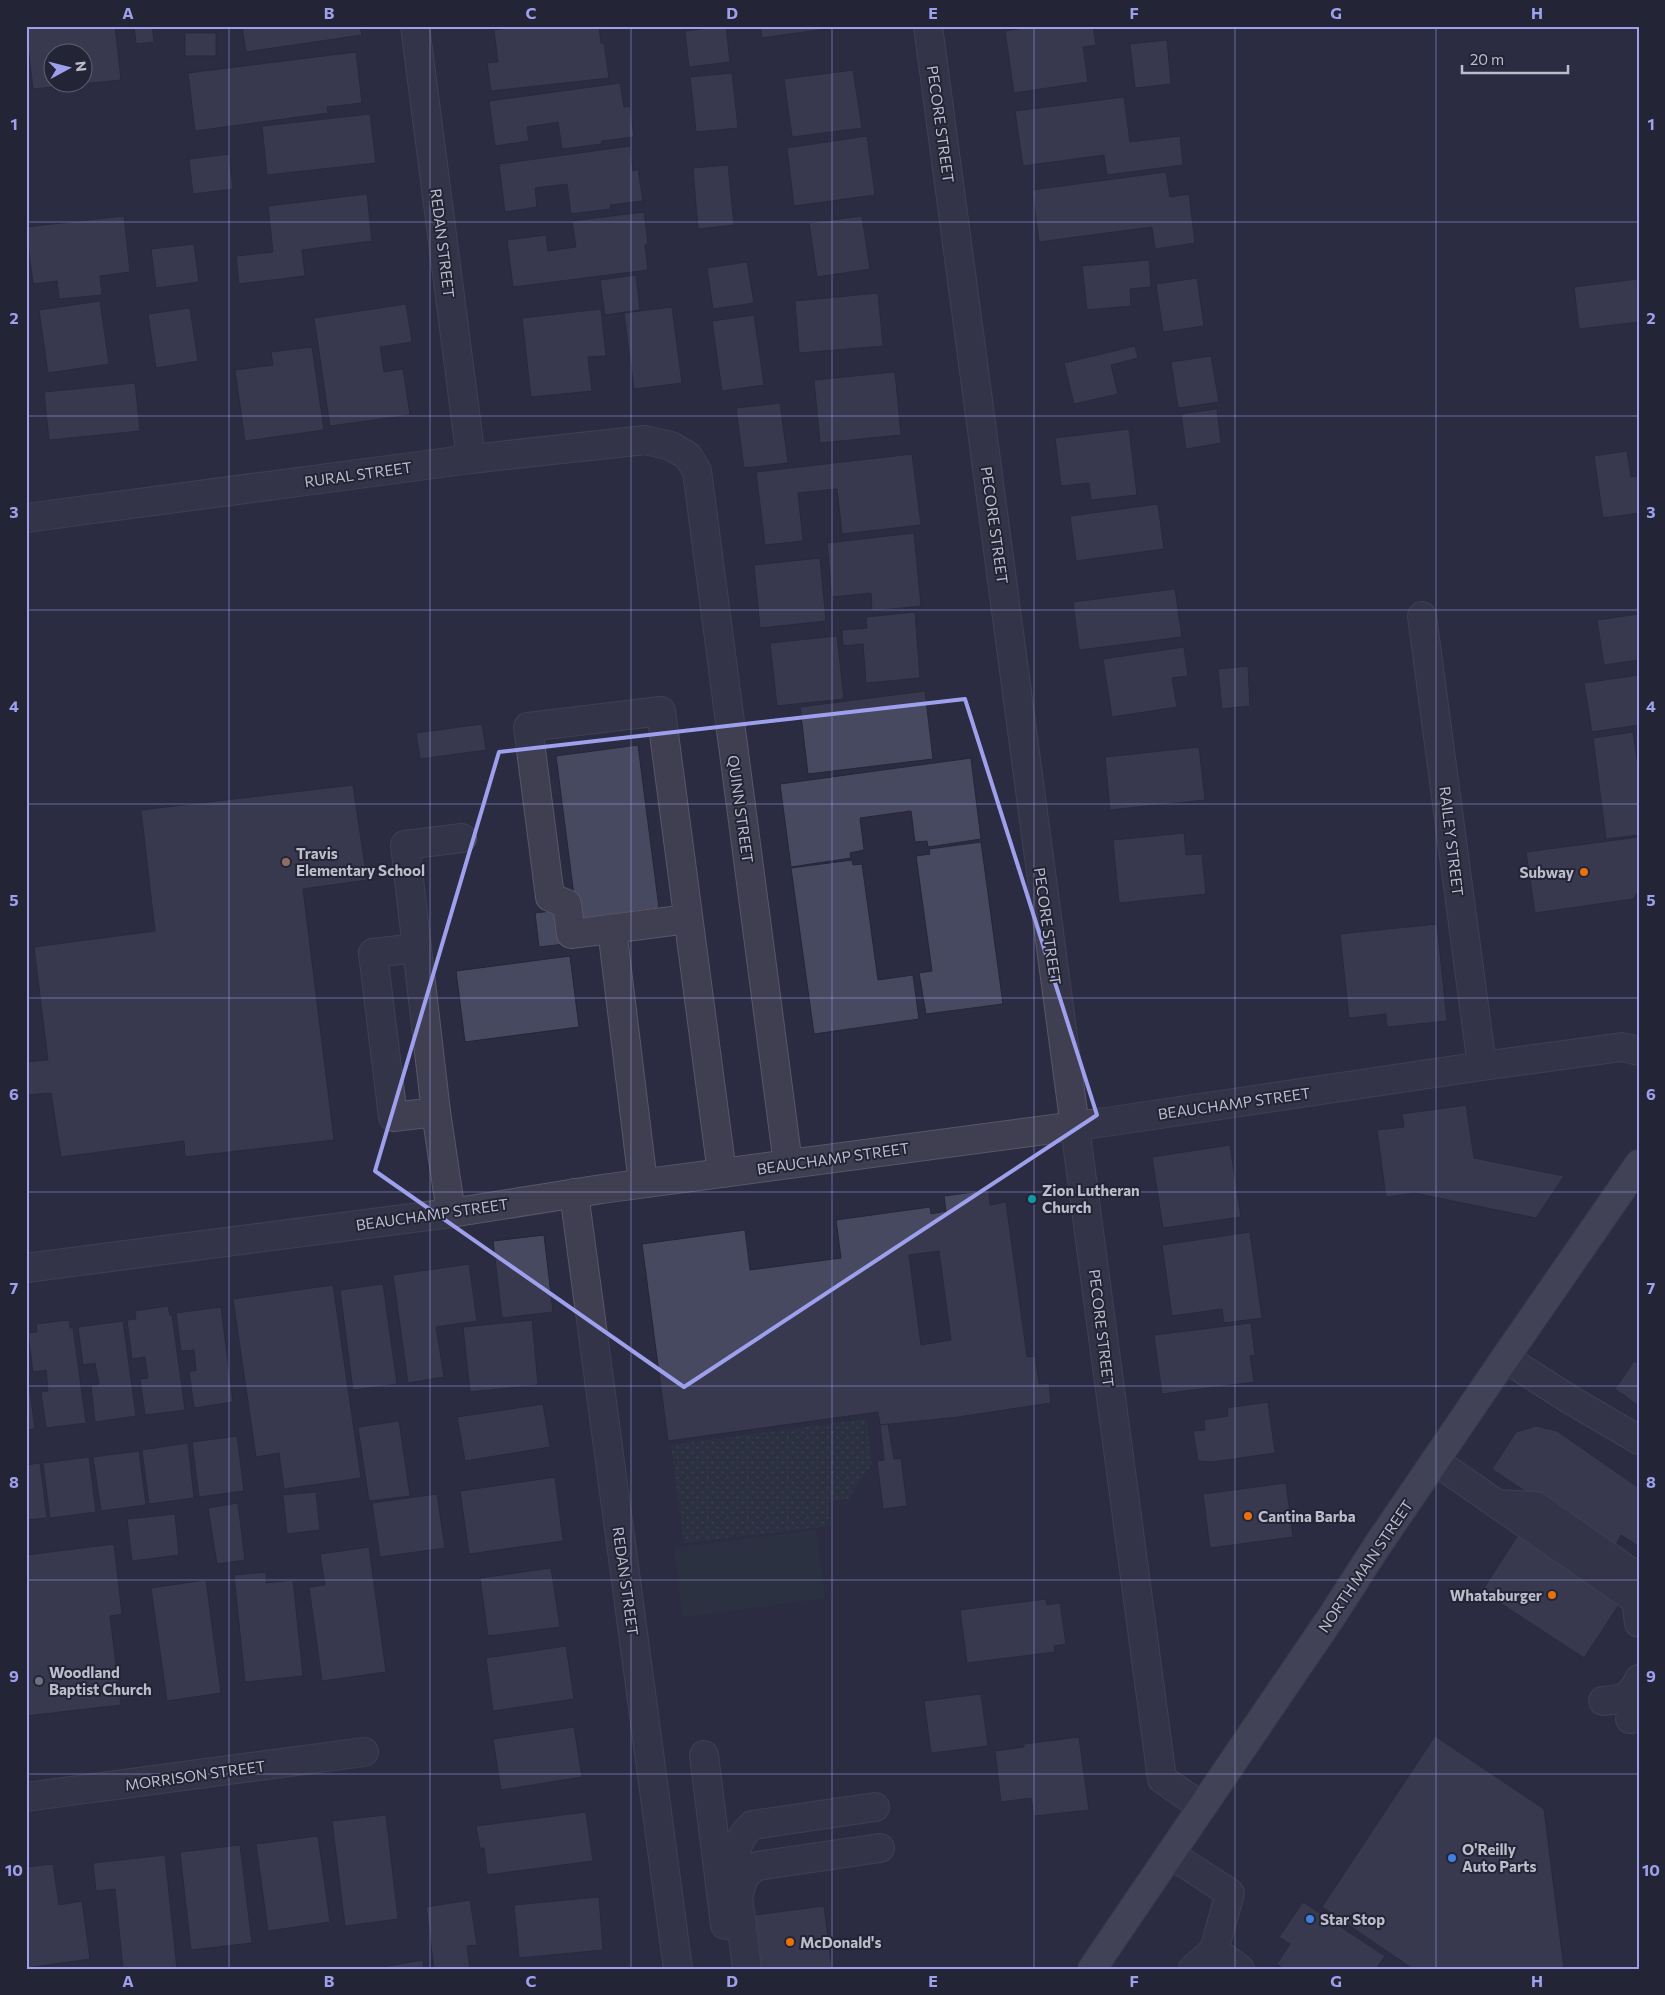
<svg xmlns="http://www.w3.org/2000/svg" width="1665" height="1995" viewBox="0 0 1665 1995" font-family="Commissioner,sans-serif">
<defs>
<pattern id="park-dots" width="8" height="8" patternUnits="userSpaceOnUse" patternTransform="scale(1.25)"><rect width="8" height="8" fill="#2d3842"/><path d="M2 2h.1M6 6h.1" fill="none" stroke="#4a535c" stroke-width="1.8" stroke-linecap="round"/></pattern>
</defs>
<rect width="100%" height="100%" fill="#2b2c41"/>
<!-- grass -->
<path fill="#2d3842" d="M816,1530L825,1598L683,1617L674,1548Z"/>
<!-- park -->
<path fill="url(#park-dots)" d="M866,1419L872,1464L848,1499L828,1502L831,1526L684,1543L671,1445Z"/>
<!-- building -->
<g fill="#474960" stroke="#252638" fill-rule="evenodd">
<path d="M39,26H115L121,80L33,89L26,29ZM52,52H82V82H52Z"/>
<path d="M134,26H152L154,42L136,44Z"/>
<path d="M242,26H360L362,35L246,52Z"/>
<path d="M521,26H599L601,43H604L609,78L491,91L487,63L498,62L494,30Z"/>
<path d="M726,26L730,62L689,67L685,31Z"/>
<path d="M760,26H839V27L762,38Z"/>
<path d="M1038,26H1093L1096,45L1083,47L1088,82L1014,93L1005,31Z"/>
<rect x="185" y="33" width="31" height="23"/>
<path d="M1167,40L1171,84L1135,88L1130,44Z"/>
<path d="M356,52L362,103L327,107L328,113L195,131L188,73Z"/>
<path d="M853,70L862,128L792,137L784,79Z"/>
<path d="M732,73L738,128L696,132L690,77Z"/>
<path d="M620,83L624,107L630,106L634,137L602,141L601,144L562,149L558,122L527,127L529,141L495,146L489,101Z"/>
<path d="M1124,97L1130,142L1180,136L1183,165L1107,175L1104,155L1023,166L1015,111Z"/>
<path d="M370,114L376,163L267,175L262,126Z"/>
<path d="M867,136L875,195L794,206L787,148Z"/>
<path d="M630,146L633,171L638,169L643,201L610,205L611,209L571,214L567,184L535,188L537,207L505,212L499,164Z"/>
<path d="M229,154L233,189L193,194L189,159Z"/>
<path d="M728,165L734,225L698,229L693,168Z"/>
<path d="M1166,172L1170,197L1189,194L1195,243L1155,249L1152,227L1039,242L1032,190Z"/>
<path d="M367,194L372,241L302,250L305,276L239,284L236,256L273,252L268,206Z"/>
<path d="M644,212L648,244L645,245L648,270L513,287L507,240L546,235L548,251L576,247L572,221Z"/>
<path d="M124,216L130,272L100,276L102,295L59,299L57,281L33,284L26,227Z"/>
<path d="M862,216L870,269L817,277L809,223Z"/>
<path d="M194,244L199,282L156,288L151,249Z"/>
<path d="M1149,260L1151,287L1130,289L1131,306L1087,310L1082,266Z"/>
<path d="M747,262L754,303L713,309L707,268Z"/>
<path d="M636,275L640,310L605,315L600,280Z"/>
<path d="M1197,278L1204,326L1163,332L1156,284Z"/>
<path d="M1637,279L1639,322L1579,329L1574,287Z"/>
<path d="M878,293L883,346L799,353L795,301Z"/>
<path d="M100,301L109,364L48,373L39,310Z"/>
<path d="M406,304L412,342L380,347L384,372L403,369L410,415L330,426L314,318Z"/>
<path d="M672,307L682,383L634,389L624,313Z"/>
<path d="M190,308L198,361L156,368L148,314Z"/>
<path d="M601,309L606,356L588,357L592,391L531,397L522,318Z"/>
<path d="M754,315L764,385L722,391L712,321Z"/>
<path d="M1135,346L1138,358L1111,365L1118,394L1074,404L1064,363Z"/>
<path d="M312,347L324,430L245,441L235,370L273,365L271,352Z"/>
<path d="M1211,356L1219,402L1178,408L1171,362Z"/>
<path d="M895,372L901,435L820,443L814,380Z"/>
<path d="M135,383L140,431L49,440L44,392Z"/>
<path d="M780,403L788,463L744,468L736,408Z"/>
<path d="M1217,409L1221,443L1186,449L1181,414Z"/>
<path d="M1129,429L1137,495L1091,500L1089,483L1061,486L1055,438Z"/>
<path d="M1627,451L1631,477L1639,476V513L1603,518L1594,456Z"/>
<path d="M912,454L921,525L842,534L837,489L798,493L803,541L765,545L756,472Z"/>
<path d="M1158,504L1164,549L1076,561L1070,516Z"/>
<path d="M914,533L921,606L872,611L871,593L832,597L827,543Z"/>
<path d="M820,558L826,621L760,628L754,565Z"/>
<path d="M1175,589L1182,637L1079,650L1073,602Z"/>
<path d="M915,612L920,678L866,683L863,644L843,646L842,630L867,628L866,617Z"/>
<path d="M1639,614V660L1604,665L1597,620Z"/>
<path d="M837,636L844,699L777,706L770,643Z"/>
<path d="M1184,647L1188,676L1172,678L1177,707L1112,717L1103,659Z"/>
<path d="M1248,666L1250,706L1222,709L1218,669Z"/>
<path d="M1639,675V725L1592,732L1584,683Z"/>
<path d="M925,691L933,759L808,774L800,707Z"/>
<path d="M482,724L486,750L420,759L416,733Z"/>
<path d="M1633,732L1639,773V835L1606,839L1593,738Z"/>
<path d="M638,745L659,908L577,919L556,756Z"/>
<path d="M1199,747L1205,800L1110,810L1105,757Z"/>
<path d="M971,758L981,839L928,847L927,841L915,842L911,811L860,818L864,850L850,853L851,858L791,867L780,784Z"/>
<path d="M353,785L367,880L303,889L334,1140L185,1157L184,1141L61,1157L51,1093L26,1095V1062L48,1060L34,947L155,931L141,810Z"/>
<path d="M1184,833L1186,855L1202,854L1206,894L1119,903L1113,840Z"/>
<path d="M1639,837V891L1633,899L1535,913L1526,852Z"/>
<path d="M981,842L1003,1004L926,1014L919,973L932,971L916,856L930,854L929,849Z"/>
<path d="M852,860L853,865L862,864L878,980L913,975L919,1019L814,1034L791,868Z"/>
<path d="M560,910L565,944L539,947L535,913Z"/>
<path d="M1437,924L1447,1021L1387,1027L1386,1014L1349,1018L1340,934Z"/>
<path d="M570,956L579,1027L465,1042L456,971Z"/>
<path d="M1466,1105L1474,1158L1564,1176L1536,1218L1414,1193L1386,1197L1377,1130L1404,1127L1402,1114Z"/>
<path d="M1230,1145L1241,1217L1163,1228L1152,1157Z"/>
<path d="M989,1190L990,1205L1006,1202L1027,1357L1035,1356L1039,1384L1049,1383L1051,1403L958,1417L880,1425L878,1412L668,1441L642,1244L745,1230L750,1270L841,1258L836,1220L930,1207L931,1214L946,1211L944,1196ZM939,1251L951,1340L921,1345L909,1255Z"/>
<path d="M1250,1232L1262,1318L1224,1323L1222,1309L1172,1316L1162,1245Z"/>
<path d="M544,1235L553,1312L502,1318L493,1241Z"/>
<path d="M469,1264L477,1321L436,1327L444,1377L408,1383L393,1275Z"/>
<path d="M383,1284L397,1384L353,1390L340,1290Z"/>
<path d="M333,1285L361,1478L284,1489L279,1453L256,1457L233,1299Z"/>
<path d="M168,1306L170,1315H172L185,1410L145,1415L140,1379L148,1378L145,1357L132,1359L127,1320L136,1319L135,1311Z"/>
<path d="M221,1307L233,1402L194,1408L189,1371H196L194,1350L181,1351L176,1313Z"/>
<path d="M69,1320L70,1328H73L86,1423L46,1428L41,1392L48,1391L46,1370L33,1372L28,1333L37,1332L36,1324Z"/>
<path d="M532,1320L538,1385L470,1392L463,1327Z"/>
<path d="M123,1321L136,1416L95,1422L91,1385L99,1384L95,1363L83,1365L78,1327Z"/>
<path d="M1251,1323L1255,1355L1250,1356L1254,1382L1162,1394L1154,1335Z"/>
<path d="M26,1361L35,1429L26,1430Z"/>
<path d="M1634,1361L1639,1364V1406L1615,1389Z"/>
<path d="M1268,1402L1275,1453L1212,1462L1198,1461L1193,1431L1205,1430L1204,1420L1228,1416L1227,1408Z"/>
<path d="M543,1404L550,1447L465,1461L457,1417Z"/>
<path d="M399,1421L410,1496L369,1501L358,1427Z"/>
<path d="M888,1424L894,1459L901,1458L907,1506L883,1509L877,1461L884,1460L880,1425Z"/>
<path d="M1536,1426L1557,1431L1639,1488L1638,1546L1621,1535L1615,1547L1606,1546L1492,1469L1516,1432Z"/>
<path d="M237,1436L244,1491L199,1497L192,1442Z"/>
<path d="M188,1443L194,1498L149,1504L142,1450Z"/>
<path d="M139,1451L146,1505L101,1511L93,1457Z"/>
<path d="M89,1457L96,1512L50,1518L43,1463Z"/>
<path d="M40,1463L47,1518L26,1520V1465Z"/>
<path d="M555,1477L563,1541L469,1554L460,1491Z"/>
<path d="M1286,1483L1293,1537L1210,1548L1203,1494Z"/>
<path d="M316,1492L320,1530L287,1534L283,1495Z"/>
<path d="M437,1494L445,1548L380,1557L372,1503Z"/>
<path d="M238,1503L245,1560L217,1564L208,1508Z"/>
<path d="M175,1514L179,1555L132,1561L127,1519Z"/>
<path d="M1520,1532L1622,1600L1584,1658L1482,1591Z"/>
<path d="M114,1544L122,1614L110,1616L121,1705L26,1716V1555Z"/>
<path d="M369,1547L386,1672L322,1681L309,1587L325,1585L320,1554Z"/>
<path d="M551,1568L560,1627L488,1636L480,1578Z"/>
<path d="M266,1572V1583L293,1580L303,1676L245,1682L234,1575Z"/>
<path d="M206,1580L221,1693L167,1701L151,1588Z"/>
<path d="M1046,1599L1047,1605L1060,1603L1066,1644L1054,1646L1055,1652L967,1663L960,1610Z"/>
<path d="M566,1646L574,1699L493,1711L486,1658Z"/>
<path d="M981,1694L988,1746L931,1753L924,1701Z"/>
<path d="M574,1727L582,1777L501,1790L493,1739Z"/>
<path d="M1435,1736L1544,1809L1564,1969H1413L1322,1907Z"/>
<path d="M1079,1737L1089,1810L1034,1816L1031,1798L1001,1802L995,1751L1024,1747V1744Z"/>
<path d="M586,1812L593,1861L487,1875L484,1848H480L476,1826Z"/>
<path d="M386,1815L398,1919L345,1926L332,1821Z"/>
<path d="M318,1836L330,1922L268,1931L256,1844Z"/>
<path d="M240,1845L252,1943L191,1950L180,1852Z"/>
<path d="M165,1855L177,1969H123L115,1889L96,1891L93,1863Z"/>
<path d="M53,1864L59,1905L82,1901L90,1959L26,1968V1867Z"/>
<path d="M599,1897L603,1950L519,1958L514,1905Z"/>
<path d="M470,1900L477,1945L467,1946L470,1969H434L426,1907Z"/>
<path d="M1303,1902L1385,1956L1376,1969H1284L1277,1964L1290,1944L1279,1937Z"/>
<path d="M824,1906L832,1969H754L747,1916Z"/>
<path d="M423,1960L424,1969H371Z"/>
</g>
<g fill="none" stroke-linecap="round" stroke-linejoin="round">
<defs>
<g id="minor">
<path d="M415,26L471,459"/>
<path d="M928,26L1162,1779L1201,1806"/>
<path d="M26,518L471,459L645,440L671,446L688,456L697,471L788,1164"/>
<path d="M1422,616L1482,1066"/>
<path d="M688,919L571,934L567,904L550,897L528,727L661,711L722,1173"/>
<path d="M612,929L643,1183"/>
<path d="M417,948L373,953L393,1117L436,1112"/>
<path d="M574,1193L678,1969"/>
<path d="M451,1213L436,1112L405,845L462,838"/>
<path d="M26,1268L451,1213L602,1189L1113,1121L1482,1066L1622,1047L1639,1051"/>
<path d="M1505,1358L1569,1399L1639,1440"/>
<path d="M1435,1461L1636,1600L1639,1623"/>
<path d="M1497,1504L1536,1506L1639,1578"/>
<path d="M1603,1701C1623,1699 1630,1698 1639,1679"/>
<path d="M1630,1719L1639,1717"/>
<path d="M704,1755L725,1925"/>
<path d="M26,1797L364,1752"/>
<path d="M1170,1854L1230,1893L1214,1950L1240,1969"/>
<path d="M737,1889C734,1862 731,1845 752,1825L875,1807"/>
<path d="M747,1969L738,1896L745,1875L757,1866L880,1848"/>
<path d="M1193,1969L1214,1950"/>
</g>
<path id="major" d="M1092,1969L1332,1616L1377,1546L1505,1358L1639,1164"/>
</defs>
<!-- minor casing -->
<use href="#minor" stroke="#575768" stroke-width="30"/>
<!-- major casing -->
<use href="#major" stroke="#48495a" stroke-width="30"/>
<!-- minor -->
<use href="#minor" stroke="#3f3f51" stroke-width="28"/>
<!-- major -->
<use href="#major" stroke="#5d5e71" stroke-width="28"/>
</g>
<!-- marked area -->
<path d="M0 0H1665V1995H0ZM965,699L1097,1115L684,1387L375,1171L499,752Z" fill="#2b2c41" fill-opacity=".55" fill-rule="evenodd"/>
<path fill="none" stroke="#9ea0ed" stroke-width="4" stroke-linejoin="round" d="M965,699L1097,1115L684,1387L375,1171L499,752Z"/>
<!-- grid -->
<path fill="none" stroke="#9ea0ed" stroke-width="1" stroke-opacity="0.55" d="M229,26V1969M430,26V1969M631,26V1969M832,26V1969M1034,26V1969M1235,26V1969M1436,26V1969M26,222H1639M26,416H1639M26,610H1639M26,804H1639M26,998H1639M26,1192H1639M26,1386H1639M26,1580H1639M26,1774H1639"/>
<!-- markers -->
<circle fill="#8d6e63" stroke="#232436" stroke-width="2" cx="286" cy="862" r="5"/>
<g fill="#e8710a" stroke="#232436" stroke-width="2">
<circle cx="1584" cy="872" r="5"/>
<circle cx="1248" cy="1516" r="5"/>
<circle cx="1552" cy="1595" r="5"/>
<circle cx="790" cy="1942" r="5"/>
</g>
<circle fill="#0f9aa8" stroke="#232436" stroke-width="2" cx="1032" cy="1199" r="5"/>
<circle fill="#6b7280" stroke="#232436" stroke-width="2" cx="39" cy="1681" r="5"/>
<g fill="#3f7fe0" stroke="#232436" stroke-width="2">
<circle cx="1452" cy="1858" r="5"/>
<circle cx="1310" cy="1919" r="5"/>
</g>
<g text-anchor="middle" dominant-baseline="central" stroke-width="4" stroke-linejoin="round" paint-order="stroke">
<!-- street labels -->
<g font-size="15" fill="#bcbccb" stroke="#232436">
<text transform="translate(941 124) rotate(82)">PECORE STREET</text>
<text transform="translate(443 243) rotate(83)">REDAN STREET</text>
<text transform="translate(358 474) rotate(-8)">RURAL STREET</text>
<text transform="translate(995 525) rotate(82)">PECORE STREET</text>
<text transform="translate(741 809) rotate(82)">QUINN STREET</text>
<text transform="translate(1452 841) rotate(83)">RAILEY STREET</text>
<text transform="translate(1048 926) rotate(82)">PECORE STREET</text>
<text transform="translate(1234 1103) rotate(-8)">BEAUCHAMP STREET</text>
<text transform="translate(833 1158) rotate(-8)">BEAUCHAMP STREET</text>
<text transform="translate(432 1214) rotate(-8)">BEAUCHAMP STREET</text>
<text transform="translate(1102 1328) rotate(83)">PECORE STREET</text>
<text transform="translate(1365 1566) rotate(-56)">NORTH MAIN STREET</text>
<text transform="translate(626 1581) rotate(82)">REDAN STREET</text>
<text transform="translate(195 1775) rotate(-8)">MORRISON STREET</text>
</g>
<!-- poi labels -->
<g font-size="15" font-weight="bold" fill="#bcbccb" stroke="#232436" text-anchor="start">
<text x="296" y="853">Travis<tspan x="296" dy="17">Elementary School</tspan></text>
<text x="1574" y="872" text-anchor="end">Subway</text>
<text x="1042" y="1190">Zion Lutheran<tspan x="1042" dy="17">Church</tspan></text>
<text x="1258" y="1516">Cantina Barba</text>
<text x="1542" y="1595" text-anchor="end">Whataburger</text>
<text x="49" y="1672">Woodland<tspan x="49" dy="17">Baptist Church</tspan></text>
<text x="1462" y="1849">O'Reilly<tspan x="1462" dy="17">Auto Parts</tspan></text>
<text x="1320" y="1919">Star Stop</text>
<text x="800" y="1942">McDonald's</text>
</g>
</g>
<!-- border -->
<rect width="1665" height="1995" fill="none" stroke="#232436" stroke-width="55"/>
<!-- north arrow -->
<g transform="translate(68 68) rotate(83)"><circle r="24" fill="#232436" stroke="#606172"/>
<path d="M0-4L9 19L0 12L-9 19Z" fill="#9ea0ed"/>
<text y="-8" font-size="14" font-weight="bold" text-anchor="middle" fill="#bcbccb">N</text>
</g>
<!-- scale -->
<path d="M1462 65v8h106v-8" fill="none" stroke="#bcbccb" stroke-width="2.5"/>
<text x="1470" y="65" font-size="15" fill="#bcbccb" stroke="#232436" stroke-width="4" paint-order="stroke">20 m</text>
<rect x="28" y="28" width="1610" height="1940" fill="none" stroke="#9ea0ed" stroke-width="2"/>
<g font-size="16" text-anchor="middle" font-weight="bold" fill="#9ea0ed">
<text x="128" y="19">A</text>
<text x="329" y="19">B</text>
<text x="531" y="19">C</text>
<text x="732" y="19">D</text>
<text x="933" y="19">E</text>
<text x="1134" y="19">F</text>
<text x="1336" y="19">G</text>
<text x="1537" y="19">H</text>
<text x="14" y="130">1</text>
<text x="1651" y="130">1</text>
<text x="14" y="324">2</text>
<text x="1651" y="324">2</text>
<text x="14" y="518">3</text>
<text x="1651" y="518">3</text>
<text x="14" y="712">4</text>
<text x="1651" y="712">4</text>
<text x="14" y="906">5</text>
<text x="1651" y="906">5</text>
<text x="14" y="1100">6</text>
<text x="1651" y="1100">6</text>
<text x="14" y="1294">7</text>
<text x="1651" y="1294">7</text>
<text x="14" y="1488">8</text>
<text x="1651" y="1488">8</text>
<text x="14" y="1682">9</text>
<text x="1651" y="1682">9</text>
<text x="14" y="1876">10</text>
<text x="1651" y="1876">10</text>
<text x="128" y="1987">A</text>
<text x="329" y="1987">B</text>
<text x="531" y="1987">C</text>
<text x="732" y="1987">D</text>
<text x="933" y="1987">E</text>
<text x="1134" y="1987">F</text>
<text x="1336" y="1987">G</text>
<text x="1537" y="1987">H</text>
</g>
</svg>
